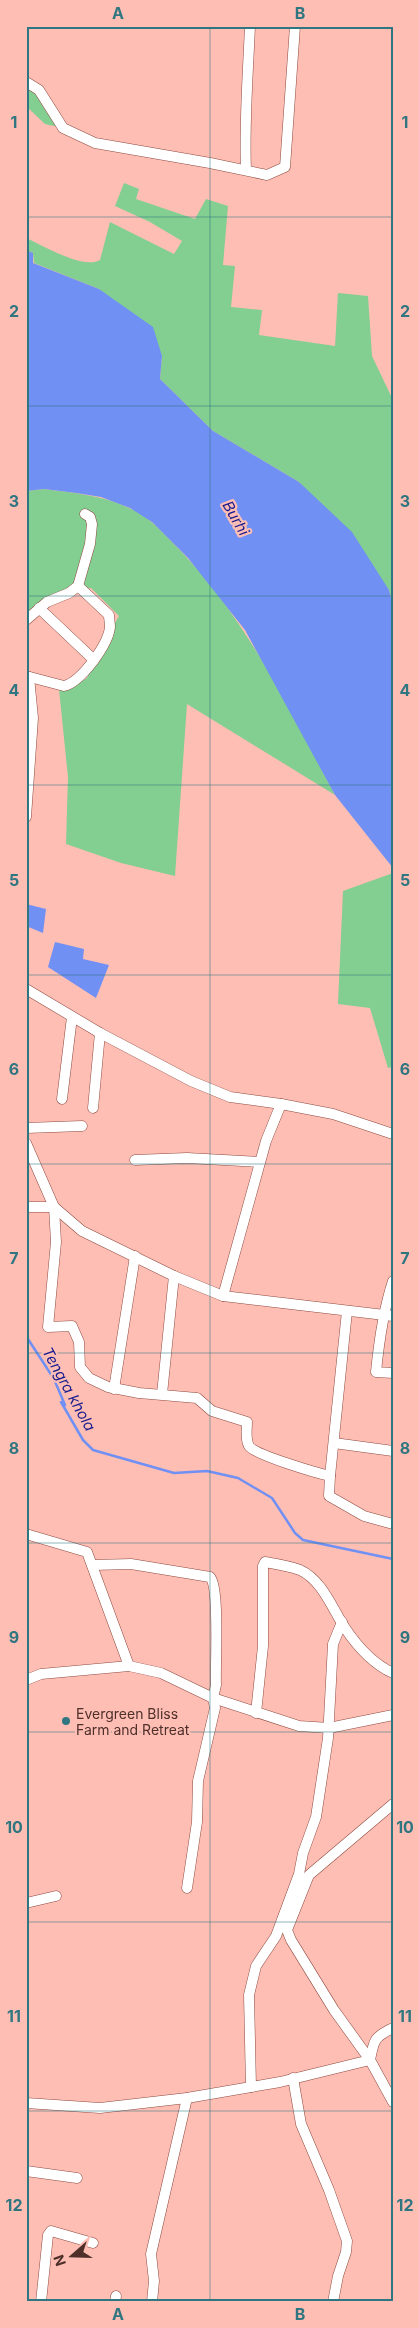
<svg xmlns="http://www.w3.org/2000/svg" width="419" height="2328" viewBox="0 0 419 2328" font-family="Inter,sans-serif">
<rect width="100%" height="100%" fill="#febeb4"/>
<!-- green -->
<g fill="#82cf91">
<path d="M26,82L63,128L45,124L26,106Z"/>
<path d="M124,183L139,189L136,199L195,219L206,199L228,206L223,265L235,266L231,307L262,310L259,335L335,346L338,293L368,296L372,356L393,400V606L389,590L299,482L213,431L160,379L162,356L99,289L34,263L33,253L26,250V238C42,245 84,270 100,260L110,222L174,254L182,241L150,222L115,206Z"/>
<path d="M44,489C73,493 102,495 129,508C147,515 160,530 173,543C245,615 288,707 335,795L187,704L175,876L121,863L66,844L68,777L59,689L76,685L87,678L102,644L119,616L91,588L56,594L26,616V491Z"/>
<path d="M393,873V1067L388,1068L370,1008L338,1004L343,891Z"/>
</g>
<!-- water -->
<g fill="#7190f4">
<path d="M26,250L33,253V263L99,289L153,327L162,356L160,379L213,431L299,482L352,532L389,590L393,606V868L335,795L245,630L188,558L152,522L130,508L101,497L76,493L44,489L26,491Z"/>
<path d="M26,904L46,909L43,933L26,926Z"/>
<path d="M55,942L84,949L83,959L109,965L96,998L48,967Z"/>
</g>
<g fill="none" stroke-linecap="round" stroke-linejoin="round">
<!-- stream -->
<path stroke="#7190f4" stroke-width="2.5" d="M26,1336L54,1379L65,1405L61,1402L83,1440L93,1450L174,1473L207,1471L238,1478L272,1498L295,1533L303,1540L393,1559"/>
<defs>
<g id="minor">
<path d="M26,82L39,90L63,128L95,143L210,163L267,175L285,167L295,26"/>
<path d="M246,170C244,122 248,74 250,26"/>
<path d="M39,608L94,660"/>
<path d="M26,620L47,602L69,593L78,586L90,544L92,524L90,517L85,514"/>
<path d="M26,676L64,686C81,682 108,645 110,627C110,623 109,619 109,615L78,586"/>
<path d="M26,817L33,718L29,677"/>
<path d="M26,989L100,1033L191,1081L230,1097L281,1104L333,1114L393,1134"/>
<path d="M62,1099L72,1017"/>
<path d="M93,1108L100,1033"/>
<path d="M26,1128L82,1126"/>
<path d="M26,1143L54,1207L56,1242L48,1327L72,1326L79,1342L80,1367L89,1378L108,1387L139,1393L197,1398L212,1411L247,1422C247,1430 245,1439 249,1446C255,1455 317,1473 330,1476L329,1496L364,1516L393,1524"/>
<path d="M135,1160L187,1158L260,1162"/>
<path d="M26,1207H54L82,1231L174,1276L223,1296L393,1316"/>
<path d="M393,1281C383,1311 379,1341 376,1372L393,1373"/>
<path d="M223,1296L266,1141L281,1104"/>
<path d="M114,1389L135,1256"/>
<path d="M162,1394L174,1276"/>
<path d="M334,1443L393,1451"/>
<path d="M330,1476L347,1311"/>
<path d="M26,1534L87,1552L129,1666"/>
<path d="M93,1565L131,1564L210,1577C220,1587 215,1667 216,1685L213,1698L215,1708L198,1781L197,1822L187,1888"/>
<path d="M342,1622L333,1644L328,1738L316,1817L303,1853L299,1874L276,1936L256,1966L249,1995L251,2087L280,2082L370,2060L334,2010L291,1940L287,1930L309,1875L393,1804"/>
<path d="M26,1680L41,1674L129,1666L161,1673L213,1698L299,1726L329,1728L393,1715"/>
<path d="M256,1713L263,1646V1566L265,1562C277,1564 289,1566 300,1570C322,1580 332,1608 345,1628C357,1646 373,1664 393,1673"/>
<path d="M26,1903L56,1896"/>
<path d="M393,2028C374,2037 374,2040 370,2060L393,2102"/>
<path d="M293,2078L301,2124L329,2190L347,2241L346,2252L338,2276L333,2302"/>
<path d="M26,2103L100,2108L187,2098L251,2087"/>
<path d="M26,2171L77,2178"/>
<path d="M41,2302L48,2235L51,2231L93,2243"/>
<path d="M115,2302L116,2296"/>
<path d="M152,2302L154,2281L151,2254L187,2098"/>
</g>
</defs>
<!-- minor casing -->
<use href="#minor" stroke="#8e4a40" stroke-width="11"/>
<!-- minor -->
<use href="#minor" stroke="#fff" stroke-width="10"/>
</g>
<!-- grid -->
<path fill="none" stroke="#2f7681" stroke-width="1" stroke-opacity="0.55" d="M210,26V2302M26,217H393M26,406H393M26,596H393M26,785H393M26,975H393M26,1164H393M26,1353H393M26,1543H393M26,1732H393M26,1922H393M26,2111H393"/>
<!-- markers -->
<circle fill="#2f7681" stroke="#febeb4" stroke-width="2" cx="66" cy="1721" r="5"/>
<g text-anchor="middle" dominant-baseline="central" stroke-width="4.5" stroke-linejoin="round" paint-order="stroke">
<!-- poi labels -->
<g font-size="14" fill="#4e2f2a" stroke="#febeb4" text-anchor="start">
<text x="76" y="1713">Evergreen Bliss<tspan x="76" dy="16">Farm and Retreat</tspan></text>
</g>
<!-- water labels -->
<g font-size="15" font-style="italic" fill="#171a8f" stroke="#febeb4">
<text transform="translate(236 518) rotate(60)">Burhi</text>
<text transform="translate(69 1389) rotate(61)">Tengra khola</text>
</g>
</g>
<!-- border -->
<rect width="419" height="2328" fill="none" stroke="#febeb4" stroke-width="55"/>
<!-- north arrow -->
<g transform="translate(72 2256) rotate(250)" stroke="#febeb4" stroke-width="4" paint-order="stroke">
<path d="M0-4L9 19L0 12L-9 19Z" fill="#4e2f2a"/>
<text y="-8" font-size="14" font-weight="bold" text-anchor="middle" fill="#4e2f2a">N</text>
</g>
<rect x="28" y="28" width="364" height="2272" fill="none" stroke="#2f7681" stroke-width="2"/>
<g font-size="16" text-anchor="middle" font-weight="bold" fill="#2f7681">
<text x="118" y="19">A</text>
<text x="300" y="19">B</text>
<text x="14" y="128">1</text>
<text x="405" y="128">1</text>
<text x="14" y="317">2</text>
<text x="405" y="317">2</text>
<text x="14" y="507">3</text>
<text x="405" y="507">3</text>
<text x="14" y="696">4</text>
<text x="405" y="696">4</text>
<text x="14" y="886">5</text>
<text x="405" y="886">5</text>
<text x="14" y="1075">6</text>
<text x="405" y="1075">6</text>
<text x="14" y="1264">7</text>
<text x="405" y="1264">7</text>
<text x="14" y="1454">8</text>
<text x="405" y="1454">8</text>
<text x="14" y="1643">9</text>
<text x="405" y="1643">9</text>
<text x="14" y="1833">10</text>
<text x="405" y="1833">10</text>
<text x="14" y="2022">11</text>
<text x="405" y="2022">11</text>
<text x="14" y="2211">12</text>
<text x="405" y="2211">12</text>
<text x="118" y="2320">A</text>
<text x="300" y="2320">B</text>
</g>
</svg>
